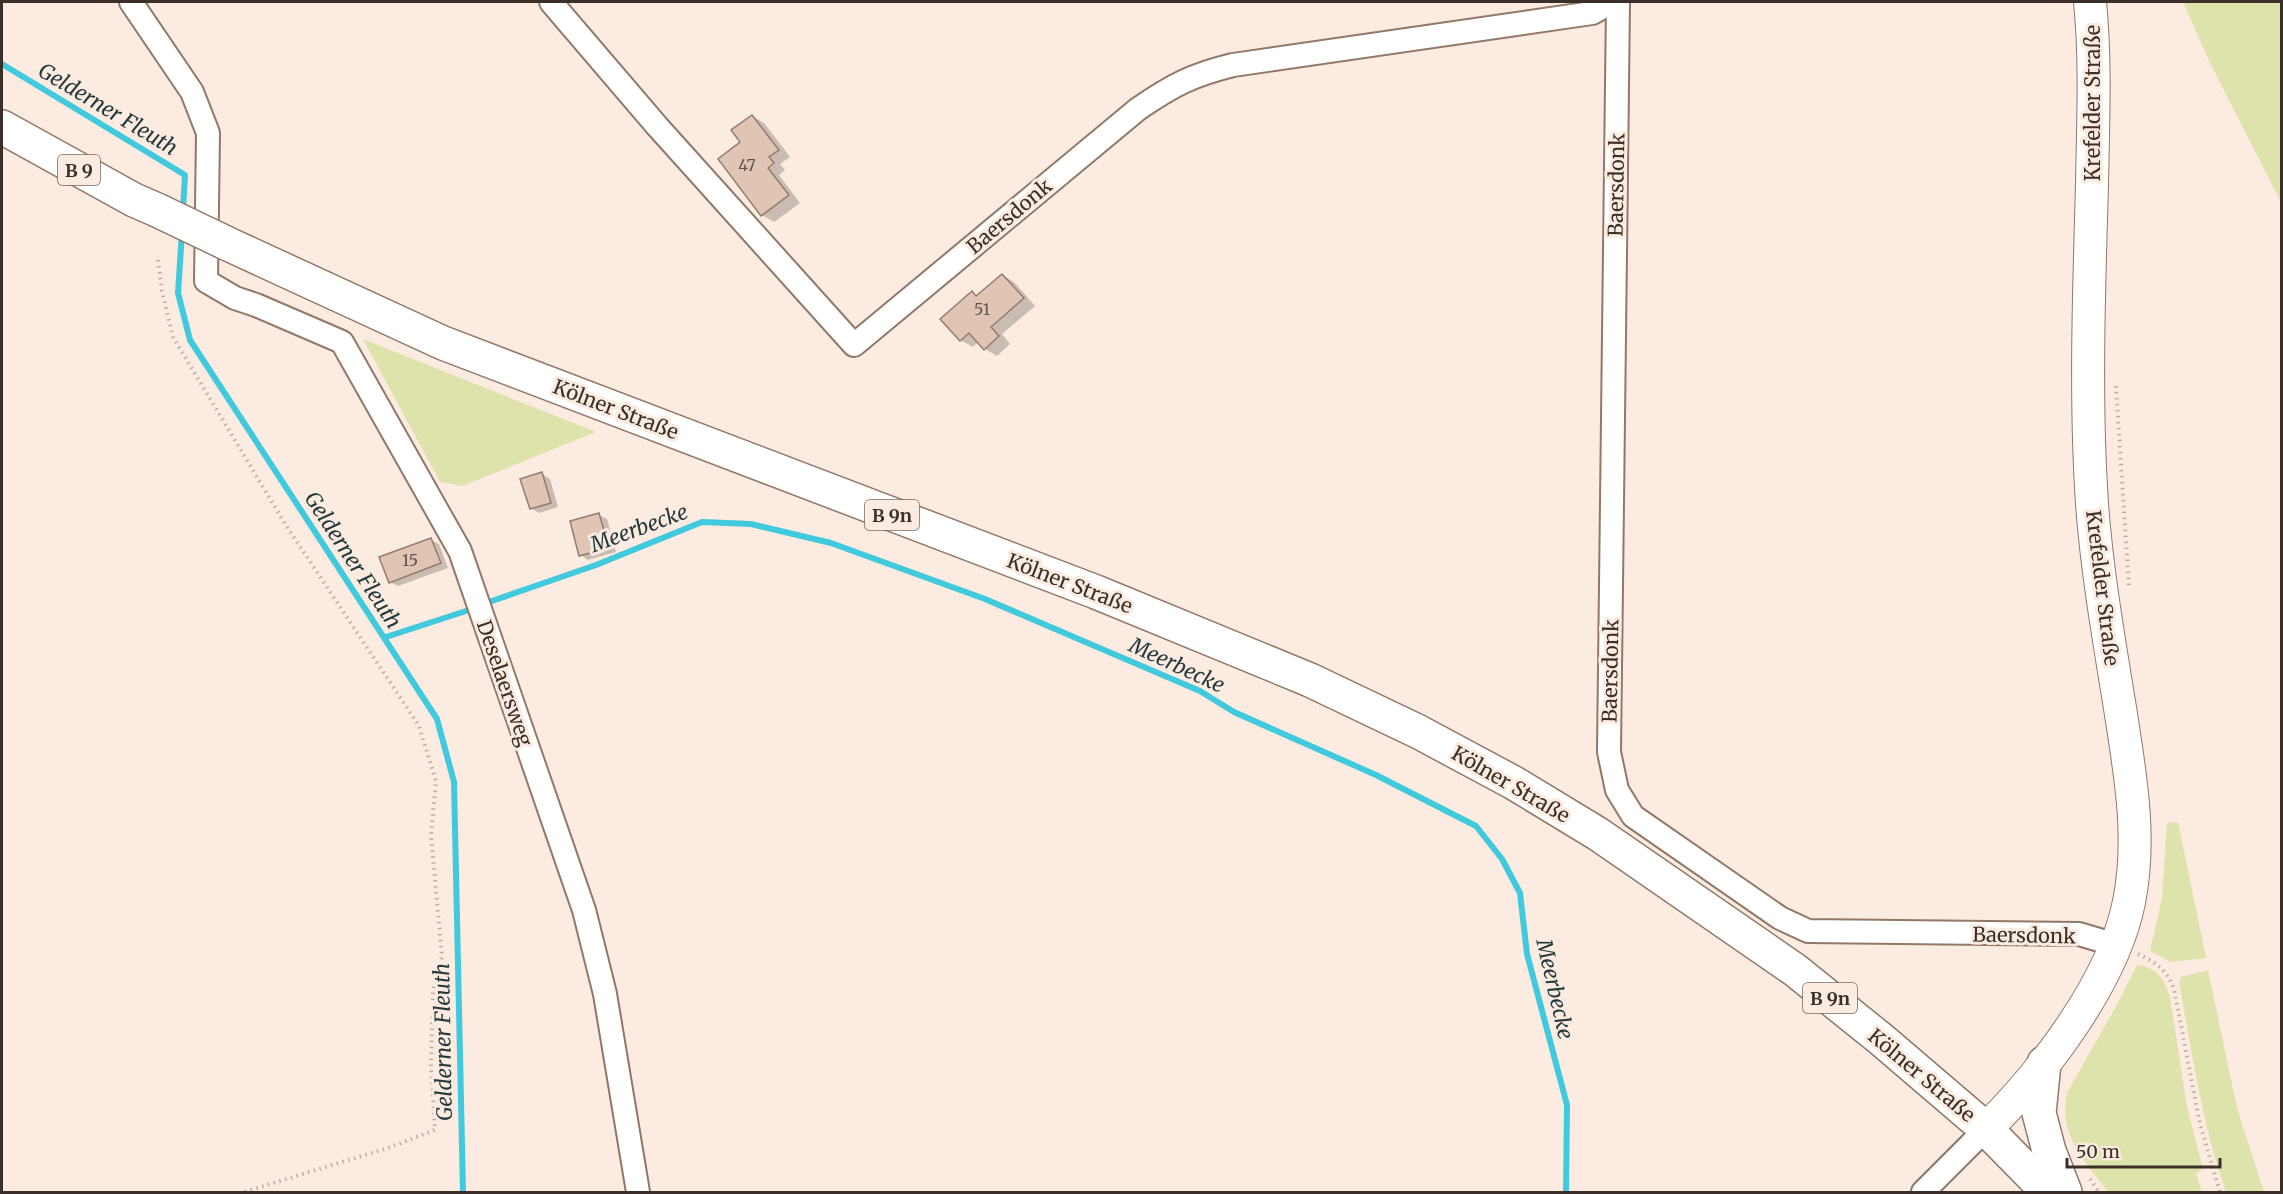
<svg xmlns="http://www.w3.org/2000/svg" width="2283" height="1194" viewBox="0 0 2283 1194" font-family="Merriweather,serif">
<rect width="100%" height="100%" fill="#fcebe0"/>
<!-- green -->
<g fill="#dee3ac">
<path d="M2183,2H2281V202L2210,63Z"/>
<path d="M363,339L596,432L462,486L440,482Z"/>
<path d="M2178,822L2206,958L2171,962L2150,951L2162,898L2167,823Z"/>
<path d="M2137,965C2157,968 2164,978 2170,997L2187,1107L2203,1169L2196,1173L2202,1192H2108C2084,1160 2058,1136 2067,1093L2119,1001Z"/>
<path d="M2208,970L2237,1108L2264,1192H2226C2202,1125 2192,1053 2179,983L2181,977Z"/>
</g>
<!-- shadow -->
<g fill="#0003">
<path d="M752,116L764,123L790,157L780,164L785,170L779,175L800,203L774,222L762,215L742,142Z"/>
<path d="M1002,275L1014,282L1035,306L1002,334L1010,344L997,356L985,349L978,342L973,347L960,340L972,293L978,297Z"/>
<path d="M542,474L550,479L558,507L539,513L531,508Z"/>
<path d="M599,515L607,519L616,552L588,560L581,555Z"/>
<path d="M431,540L439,544L448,568L398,586L390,582Z"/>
</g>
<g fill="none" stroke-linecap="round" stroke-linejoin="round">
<!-- stream -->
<g stroke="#41c9de" stroke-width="6">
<path d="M2,64L185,175L183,210"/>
<path d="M182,232L178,293L190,340L437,719L454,782L463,1192"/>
<path d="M489,602L596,565L702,522L751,524L831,543L985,599L1200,691L1234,712L1376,775L1476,826L1502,859L1520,893L1527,954L1567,1105L1566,1192"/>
<path d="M386,637L469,610"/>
</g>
</g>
<!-- building -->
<g fill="#e1c5b4" stroke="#957c6c" stroke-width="1.5">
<path d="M752,115L779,150L769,157L774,163L768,168L789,195L761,216L718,159L740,142L731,130Z"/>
<path d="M1002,274L1024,298L991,327L999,336L984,350L969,333L960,341L940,319L972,291L976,296Z"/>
<path d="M542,472L551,503L530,509L520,479Z"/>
<path d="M599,513L609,548L579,556L570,521Z"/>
<path d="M431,538L441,563L389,583L379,557Z"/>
</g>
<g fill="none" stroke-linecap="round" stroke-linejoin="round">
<defs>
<g id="minor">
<path d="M131,2L192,92L208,133L206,281L235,298L256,305L342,342L460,551L584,910L605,994L638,1192"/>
<path d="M551,2L657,126L854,345L1138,109C1173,85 1192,75 1233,65L1592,13L1612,2"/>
<path d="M1618,2L1609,752L1617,790L1633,816L1780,918L1808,931L2079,934L2116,945"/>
<path d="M1923,1192L1986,1129"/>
</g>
<path id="secondary" d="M1986,1129C2043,1073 2113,982 2129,902C2142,837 2130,773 2120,708C2109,640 2097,572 2092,504C2085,398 2089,290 2092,185C2093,123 2096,62 2090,2"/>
<g id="primary">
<path d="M2,127L134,200L157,210"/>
<path d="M228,244L443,343L1096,592L1310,680L1419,732L1514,783L1598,834L1795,970L1882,1040L1986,1129L2048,1192"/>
<path d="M2044,1063L2039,1113L2049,1151L2065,1192"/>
</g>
</defs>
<!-- minor casing -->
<use href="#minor" stroke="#917868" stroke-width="26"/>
<!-- secondary casing -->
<use href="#secondary" stroke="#917868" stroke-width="34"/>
<!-- primary casing -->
<use href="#primary" stroke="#917868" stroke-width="36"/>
<!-- path -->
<g stroke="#bdaea4" stroke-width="4" stroke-dasharray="1.5 4.5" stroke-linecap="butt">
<path d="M158,260L162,291L173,337L287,527L419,726L436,781L431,835L442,957L433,992L431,1066L435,1130L388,1148L244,1192"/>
<path d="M2116,386L2129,588"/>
<path d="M2138,954C2157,963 2167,970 2174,989L2200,1124L2220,1192"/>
<path d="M2090,1179L2099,1192"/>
</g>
<!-- minor -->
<use href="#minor" stroke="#fff" stroke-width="22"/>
<!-- secondary -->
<use href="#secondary" stroke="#fff" stroke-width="32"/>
<!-- primary -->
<use href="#primary" stroke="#fff" stroke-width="33"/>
<defs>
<path id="primary-bridge" d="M157,210L228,244"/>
</defs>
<!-- primary-bridge casing -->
<use href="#primary-bridge" stroke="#917868" stroke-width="36" stroke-linecap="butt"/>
<!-- primary-bridge -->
<use href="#primary-bridge" stroke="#fff" stroke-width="33"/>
</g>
<g text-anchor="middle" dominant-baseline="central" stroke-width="6" stroke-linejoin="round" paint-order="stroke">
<!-- number labels -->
<g font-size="16" fill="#64554c">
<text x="747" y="165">47</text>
<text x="982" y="309">51</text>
<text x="410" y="560">15</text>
</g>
<!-- shield labels -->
<g fill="#fcebe0" stroke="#756860" stroke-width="1.5">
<rect x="58" y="155" width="42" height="30" rx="4.5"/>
<rect x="865" y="500" width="54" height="30" rx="4.5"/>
<rect x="1803" y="983" width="54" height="30" rx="4.5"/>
</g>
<g font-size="18" font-weight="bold" fill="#3b3029">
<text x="79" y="170">B 9</text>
<text x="892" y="515">B 9n</text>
<text x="1830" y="998">B 9n</text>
</g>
<!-- street labels -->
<g font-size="20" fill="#3b3029" stroke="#fcebe0">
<text transform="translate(2092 103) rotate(-90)">Krefelder Straße</text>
<text transform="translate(1616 185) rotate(-89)">Baersdonk</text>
<text transform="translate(1009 216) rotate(-40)">Baersdonk</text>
<text transform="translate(616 409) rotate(21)">Kölner Straße</text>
<text transform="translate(1070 583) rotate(21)">Kölner Straße</text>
<text transform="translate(2103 588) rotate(83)">Krefelder Straße</text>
<text transform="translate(1610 671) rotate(-89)">Baersdonk</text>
<text transform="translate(505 683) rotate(71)">Deselaersweg</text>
<text transform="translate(1511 784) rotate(30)">Kölner Straße</text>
<text transform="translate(2024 935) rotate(1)">Baersdonk</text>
<text transform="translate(1922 1075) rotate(40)">Kölner Straße</text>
</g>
<!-- water labels -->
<g font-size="21" font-style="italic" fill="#23393d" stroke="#fcebe0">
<text transform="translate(108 109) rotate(31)">Gelderner Fleuth</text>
<text transform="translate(639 528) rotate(-20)">Meerbecke</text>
<text transform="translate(353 560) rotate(57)">Gelderner Fleuth</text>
<text transform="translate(1177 665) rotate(25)">Meerbecke</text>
<text transform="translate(1555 989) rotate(77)">Meerbecke</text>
<text transform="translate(443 1042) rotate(-91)">Gelderner Fleuth</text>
</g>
</g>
<!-- border -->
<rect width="2283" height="1194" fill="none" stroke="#3b3029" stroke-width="6"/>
<!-- scale -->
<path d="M2067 1158v9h153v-9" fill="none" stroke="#3b3029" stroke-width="3"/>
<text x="2076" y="1158" font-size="18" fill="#3b3029" stroke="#fcebe0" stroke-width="4.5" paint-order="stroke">50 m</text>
</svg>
